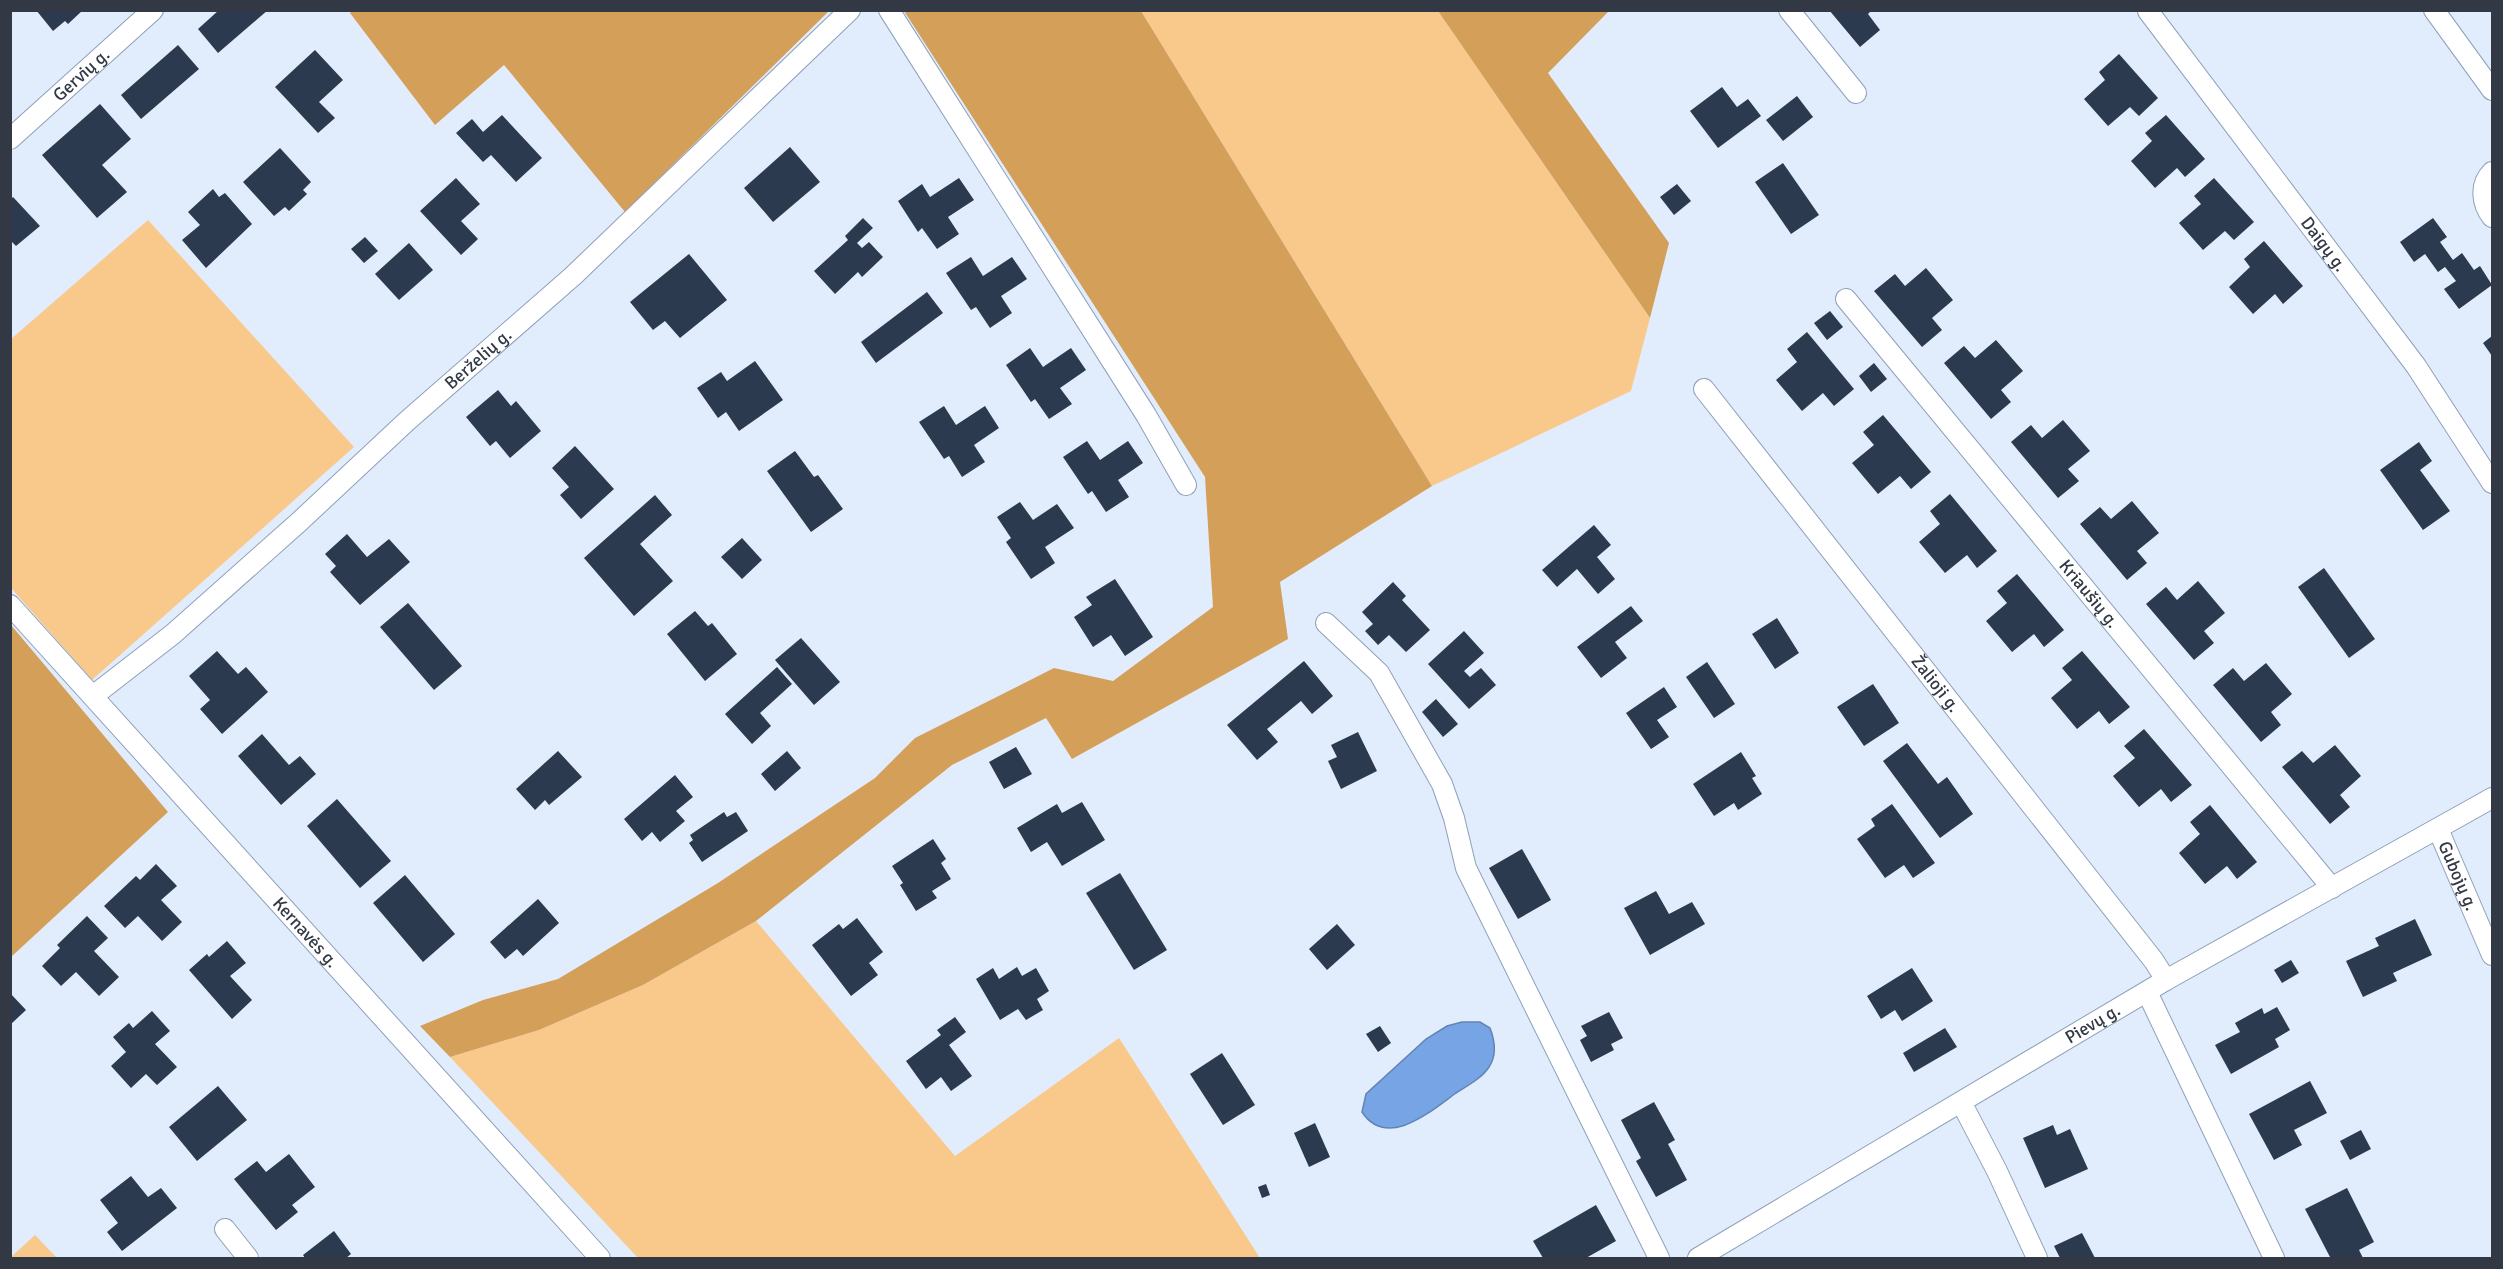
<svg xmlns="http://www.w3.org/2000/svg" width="2503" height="1269" viewBox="0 0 2503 1269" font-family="Signika,sans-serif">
<rect width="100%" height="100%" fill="#e1edfd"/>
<!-- green -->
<g fill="#f9c98c">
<path d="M1141,11H1438L1650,318L1631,391L1432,486Z"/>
<path d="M148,220L354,447L92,680L11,588V339Z"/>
<path d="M756,921L955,1156L1119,1038L1260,1258H638L450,1057L539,1030L643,985Z"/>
<path d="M35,1235L57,1258H11V1257Z"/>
</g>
<!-- forest -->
<g fill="#d49f59">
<path d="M353,10H829V11L625,212L504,65L435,125L350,13Z"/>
<path d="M904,11H1141L1432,486L1280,582L1288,639L1072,759L1046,718L952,765L756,921L643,985L539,1030L450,1057L420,1026L483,1000L558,979L718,883L875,778L915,738L1054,668L1113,681L1213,607L1205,477Z"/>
<path d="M1438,11H1609L1548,73L1669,243L1650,318Z"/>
<path d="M11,625L168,812L11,957Z"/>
</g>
<!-- water -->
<path fill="#77a4e5" stroke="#6284b5" stroke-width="1.5" d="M1462,1022H1480L1490,1028C1495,1041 1497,1055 1489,1067C1482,1078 1467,1086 1456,1093C1431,1111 1387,1150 1362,1112L1366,1094L1426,1039L1447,1026Z"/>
<!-- building -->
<g fill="#2b3a4f">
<path d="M36,10H83L68,24L65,21L53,31Z"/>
<path d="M219,10H268L218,53L198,29Z"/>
<path d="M1829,10H1872L1868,14L1880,30L1860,47Z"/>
<path d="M178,45L199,69L141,119L121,95Z"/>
<path d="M315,50L343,80L319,102L335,118L318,133L275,87Z"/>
<path d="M2119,54L2158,98L2139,116L2130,107L2108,126L2084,99L2105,80L2099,72Z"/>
<path d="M1722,87L1737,107L1748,99L1761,116L1718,148L1690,111Z"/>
<path d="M1797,96L1813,117L1783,141L1766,120Z"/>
<path d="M100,104L131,139L102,165L127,192L97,218L42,155Z"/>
<path d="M502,115L542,158L516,182L491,155L483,162L456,133L472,119L483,132Z"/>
<path d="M2166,115L2205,159L2185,177L2177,168L2155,188L2131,161L2152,141L2145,133Z"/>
<path d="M790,147L820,182L773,222L744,188Z"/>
<path d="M280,148L311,182L303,190L307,194L289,211L285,207L274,216L243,182Z"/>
<path d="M1783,163L1819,215L1791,234L1755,182Z"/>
<path d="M456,178L480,204L461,221L478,239L461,255L420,211Z"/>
<path d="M959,178L974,200L948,217L959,234L937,249L922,228L918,232L898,201L922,184L930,197Z"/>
<path d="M2214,178L2254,222L2234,240L2225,231L2203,250L2179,223L2201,204L2194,196Z"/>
<path d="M1677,184L1691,201L1674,215L1660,197Z"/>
<path d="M213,189L219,197L225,193L252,224L206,268L182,240L200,225L188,212Z"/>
<path d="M13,197L40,226L16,246L10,240V200Z"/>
<path d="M863,218L873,228L857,243L862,248L869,242L883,257L862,277L858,272L835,294L814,271L848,240L845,236Z"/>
<path d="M2433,218L2447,237L2440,242L2453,260L2462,253L2474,270L2480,266L2492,285L2459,309L2444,289L2456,281L2445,267L2438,272L2425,254L2414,262L2400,242Z"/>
<path d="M365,237L378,251L364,263L351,249Z"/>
<path d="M2264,241L2303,286L2283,304L2275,294L2253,314L2229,287L2250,267L2244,259Z"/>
<path d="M409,243L433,270L399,300L375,274Z"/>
<path d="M689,254L727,300L680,338L665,321L653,330L630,302Z"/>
<path d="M971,257L983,276L1012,257L1027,279L1001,296L1012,313L990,328L976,307L971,310L946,273Z"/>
<path d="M1926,268L1953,300L1932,318L1942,330L1922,347L1874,291L1895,274L1905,286Z"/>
<path d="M927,292L943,313L876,363L861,342Z"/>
<path d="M1830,311L1843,327L1827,340L1814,323Z"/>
<path d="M1807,332L1854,389L1834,406L1823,393L1802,411L1776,380L1797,362L1787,349Z"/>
<path d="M2492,336V356L2483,343Z"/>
<path d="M1996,340L2023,371L2001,390L2011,402L1991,419L1944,363L1964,346L1975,358Z"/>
<path d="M1030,348L1043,367L1071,348L1086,370L1060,388L1072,404L1049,419L1035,399L1031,402L1006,365Z"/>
<path d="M755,361L783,400L739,431L726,412L718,418L697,388L721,372L727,381Z"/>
<path d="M1874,363L1887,379L1871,392L1859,376Z"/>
<path d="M498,390L511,406L516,401L541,431L510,458L496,441L490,446L466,417Z"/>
<path d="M944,406L956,425L985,406L999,428L974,445L985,462L962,477L949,456L944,459L919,422Z"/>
<path d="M1883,415L1931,472L1911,489L1900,476L1878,494L1852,463L1874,445L1863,432Z"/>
<path d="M2063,420L2090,451L2068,469L2079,481L2058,498L2011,442L2031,425L2042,438Z"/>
<path d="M1087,441L1100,460L1128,441L1143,463L1118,480L1129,497L1106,512L1092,491L1088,494L1063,457Z"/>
<path d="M2419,442L2432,461L2420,470L2450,511L2423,530L2380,470Z"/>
<path d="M575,446L614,489L581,519L560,495L569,487L552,468Z"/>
<path d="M795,451L814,477L818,475L843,509L811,532L767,471Z"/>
<path d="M1950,494L1997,551L1977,568L1967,555L1945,573L1919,542L1940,524L1930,511Z"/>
<path d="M655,495L672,515L640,544L673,581L634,616L584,558Z"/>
<path d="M2132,501L2159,533L2137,551L2147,563L2127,580L2080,524L2100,507L2111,519Z"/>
<path d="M1020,502L1033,520L1057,504L1074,528L1045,547L1055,563L1031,579L1006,542L1011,538L997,517Z"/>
<path d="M1594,525L1611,545L1597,557L1615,579L1598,594L1577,569L1557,587L1542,570Z"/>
<path d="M347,534L367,557L389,539L410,562L360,605L330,572L336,566L325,554Z"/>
<path d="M742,538L762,560L742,579L721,557Z"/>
<path d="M2324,568L2375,639L2349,658L2298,587Z"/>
<path d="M2017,574L2064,630L2044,647L2034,634L2012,652L1986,621L2007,603L1997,591Z"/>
<path d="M1115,579L1153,637L1125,656L1111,635L1093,647L1074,617L1092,605L1086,597Z"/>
<path d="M2198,581L2225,613L2204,631L2214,643L2194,660L2146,604L2166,587L2177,600Z"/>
<path d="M1393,582L1406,596L1402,600L1430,630L1406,652L1389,635L1378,645L1365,631L1373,624L1362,612Z"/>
<path d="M408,603L462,666L434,690L380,627Z"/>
<path d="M1631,606L1643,621L1615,642L1627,658L1601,678L1577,647Z"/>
<path d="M695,611L708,626L712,623L737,654L705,681L667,634Z"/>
<path d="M1777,618L1799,653L1775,669L1752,634Z"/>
<path d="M1464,631L1484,653L1464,671L1470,677L1481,668L1496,685L1469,709L1428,664Z"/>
<path d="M801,638L840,682L814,705L775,660Z"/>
<path d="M217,651L238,674L246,667L268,692L222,734L200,709L210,700L189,676Z"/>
<path d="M2082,651L2130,707L2109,724L2099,711L2077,729L2051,698L2072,680L2062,668Z"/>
<path d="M1304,661L1333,696L1312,714L1301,701L1267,729L1278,742L1257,760L1227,725Z"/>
<path d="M1707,662L1735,704L1714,718L1686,677Z"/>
<path d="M2266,663L2292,694L2271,712L2281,725L2261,742L2213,685L2233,668L2244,681Z"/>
<path d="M777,667L792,684L760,713L771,726L752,744L725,714Z"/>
<path d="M1873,684L1899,723L1864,746L1837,707Z"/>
<path d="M1664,687L1677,707L1657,720L1669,737L1651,749L1626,713Z"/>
<path d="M1436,699L1458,724L1443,737L1422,712Z"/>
<path d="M2144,729L2192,785L2171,802L2161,789L2139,807L2113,776L2135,758L2124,746Z"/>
<path d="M1358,732L1377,771L1341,789L1328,761L1337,757L1331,745Z"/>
<path d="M262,734L289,765L300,756L316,774L281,805L238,756Z"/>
<path d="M1907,743L1938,784L1947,777L1973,814L1940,838L1883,761Z"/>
<path d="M2335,745L2361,776L2340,795L2350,807L2330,824L2282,767L2302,751L2313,763Z"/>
<path d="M1016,747L1032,774L1004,789L989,762Z"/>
<path d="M558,751L582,777L549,805L545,800L535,810L516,789Z"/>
<path d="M787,751L801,768L775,791L761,774Z"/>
<path d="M1741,752L1756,776L1752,778L1762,794L1738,810L1734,803L1714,816L1693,784Z"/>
<path d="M675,775L693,797L676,811L685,821L660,842L652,832L642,841L624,819Z"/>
<path d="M337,799L391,861L360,888L307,826Z"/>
<path d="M1082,802L1105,840L1062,866L1047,842L1031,852L1017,828L1057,804L1062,813Z"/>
<path d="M1892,804L1935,863L1913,878L1904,865L1885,878L1857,839L1875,826L1871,819Z"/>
<path d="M2210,805L2257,862L2237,879L2227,866L2205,884L2179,853L2200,834L2190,822Z"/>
<path d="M724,812L727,817L736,812L748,831L702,862L689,843L693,840L690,835Z"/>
<path d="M933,839L946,859L941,863L951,879L932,891L937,898L916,911L900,885L903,883L892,866Z"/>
<path d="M1522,849L1551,900L1518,919L1489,868Z"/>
<path d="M156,864L177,886L161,900L182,922L162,941L138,916L125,928L104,906L136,876L140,880Z"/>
<path d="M1120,873L1167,950L1134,970L1086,893Z"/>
<path d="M405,875L455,934L423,962L373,903Z"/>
<path d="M1656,891L1669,914L1692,902L1705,924L1650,955L1624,908Z"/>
<path d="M538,899L559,923L523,956L517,949L505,959L490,942Z"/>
<path d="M87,916L108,938L94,951L119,977L99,996L76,972L61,986L42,966L60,948L57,945Z"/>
<path d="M857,918L883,952L869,963L878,975L851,996L812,945L839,924L843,929Z"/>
<path d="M2415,919L2432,955L2393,973L2397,981L2363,997L2346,961L2379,946L2375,938Z"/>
<path d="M1337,924L1355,945L1327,970L1309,949Z"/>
<path d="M227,941L246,963L230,976L252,1000L232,1019L189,970L207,954L209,957Z"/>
<path d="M2291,960L2299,973L2282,983L2274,970Z"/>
<path d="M1017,967L1022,976L1036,968L1049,991L1037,999L1043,1010L1026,1020L1018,1009L1000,1020L976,979L993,968L999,979Z"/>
<path d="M1912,968L1933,1001L1902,1021L1895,1010L1881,1019L1867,996Z"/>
<path d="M10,993L26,1010L10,1025Z"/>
<path d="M2277,1007L2290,1030L2275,1039L2279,1047L2231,1074L2215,1045L2240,1032L2235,1023L2262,1008L2264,1014Z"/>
<path d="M152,1011L170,1031L155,1044L177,1067L157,1085L146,1074L131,1088L111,1066L126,1052L113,1037L129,1023L133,1028Z"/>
<path d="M1609,1012L1623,1038L1611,1044L1614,1050L1591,1062L1580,1040L1587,1036L1581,1026Z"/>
<path d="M955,1017L966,1032L949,1045L972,1076L951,1091L941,1077L926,1089L906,1061L941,1035L937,1030Z"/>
<path d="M1380,1026L1391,1043L1378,1052L1366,1034Z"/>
<path d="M1945,1028L1957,1047L1914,1072L1903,1053Z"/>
<path d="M1222,1053L1255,1105L1223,1125L1190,1074Z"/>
<path d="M2310,1081L2327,1113L2294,1130L2302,1145L2274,1160L2249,1114Z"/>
<path d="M218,1086L247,1120L197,1161L169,1127Z"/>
<path d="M1654,1102L1675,1140L1668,1144L1687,1180L1656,1197L1636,1161L1641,1158L1621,1120Z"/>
<path d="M1315,1123L1330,1157L1309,1167L1294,1133Z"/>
<path d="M2053,1125L2057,1135L2070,1129L2088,1169L2045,1188L2023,1138Z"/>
<path d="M2361,1130L2371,1149L2350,1160L2340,1141Z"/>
<path d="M289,1154L315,1187L292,1205L298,1212L276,1230L234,1179L257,1161L266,1172Z"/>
<path d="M131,1176L148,1197L161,1188L177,1208L122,1251L107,1232L118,1223L100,1200Z"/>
<path d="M1266,1184L1270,1195L1262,1198L1258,1187Z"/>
<path d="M2347,1188L2374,1242L2359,1250L2363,1258H2327L2330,1257L2305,1209Z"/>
<path d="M1596,1205L1616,1241L1586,1258H1543L1533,1241Z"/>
<path d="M334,1231L351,1254L346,1258H305L303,1255Z"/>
<path d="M2082,1233L2095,1258H2060L2054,1246Z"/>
</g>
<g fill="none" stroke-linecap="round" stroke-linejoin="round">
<defs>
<g id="minor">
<path d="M889,10L1146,415L1186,485"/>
<path d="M1789,10L1856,93"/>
<path d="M2434,10L2492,90"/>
<path id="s1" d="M2148,11L2416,366L2492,483"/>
<path id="s2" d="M10,139L153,10"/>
<path d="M2492,172C2479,185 2482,204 2492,217"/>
<path id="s3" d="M1846,299L2332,888"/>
<path id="s4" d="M1704,389L2154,961L2166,980"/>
<path id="s5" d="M10,605L600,1258"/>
<path d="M1326,623L1379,673L1442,784L1454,818L1466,868L1659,1258"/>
<path id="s6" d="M93,696L173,634L299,522L407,421L573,276L850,10"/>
<path id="s7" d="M2438,829L2492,955"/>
<path d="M2147,992L2274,1258"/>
<path d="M1961,1102L1997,1171L2037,1258"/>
<path d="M225,1229L248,1258"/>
<path id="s8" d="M1698,1258L2166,980L2492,798"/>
</g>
</defs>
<!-- minor casing -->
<use href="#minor" stroke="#8ea0b9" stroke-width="22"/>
<!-- minor -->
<use href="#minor" stroke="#fff" stroke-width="20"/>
</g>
<g text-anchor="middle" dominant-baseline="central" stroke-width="6" stroke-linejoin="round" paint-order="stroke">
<!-- street labels -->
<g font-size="18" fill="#323944" stroke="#e1edfd">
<text stroke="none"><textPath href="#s2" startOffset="96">Gervių g.</textPath></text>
<text stroke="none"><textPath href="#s1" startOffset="292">Daigų g.</textPath></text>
<text stroke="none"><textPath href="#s6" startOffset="512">Berželių g.</textPath></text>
<text stroke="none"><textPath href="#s3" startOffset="382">Kriaušių g.</textPath></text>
<text stroke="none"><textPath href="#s4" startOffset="375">Žalioji g.</textPath></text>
<text stroke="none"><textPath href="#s7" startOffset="51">Gubojų g.</textPath></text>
<text stroke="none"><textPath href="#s5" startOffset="441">Kernavės g.</textPath></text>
<text stroke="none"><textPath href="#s8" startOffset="459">Pievų g.</textPath></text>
</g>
</g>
<!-- border -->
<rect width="2503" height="1269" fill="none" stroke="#323944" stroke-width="24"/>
</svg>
